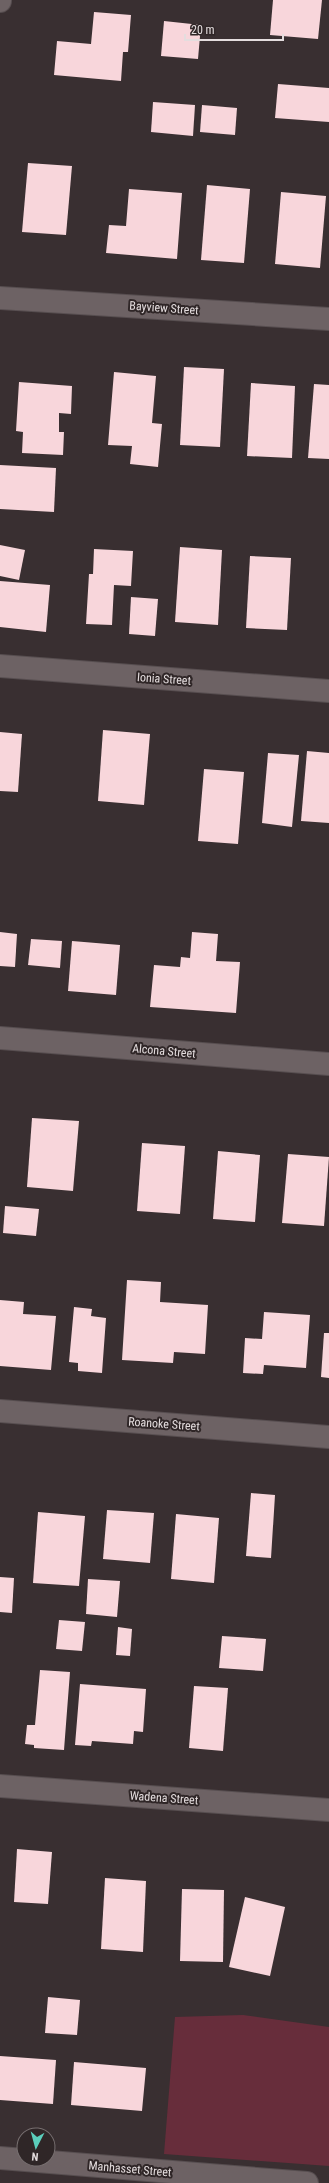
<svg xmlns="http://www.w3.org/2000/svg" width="329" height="2183" viewBox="0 0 329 2183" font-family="'Roboto Condensed',sans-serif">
<rect width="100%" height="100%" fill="#392f31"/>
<!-- green -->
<path fill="#672d3b" d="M243,2015L329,2027V2166L164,2154L175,2017Z"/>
<!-- building -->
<g fill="#f8d6db">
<path d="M273,0H322L318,39L270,35Z"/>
<path d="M94,12L131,15L128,52H123L121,81L54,75L57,41L91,44Z"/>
<path d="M164,21L201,25L198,59L161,56Z"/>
<path d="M278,84L329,88V122L275,118Z"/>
<path d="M153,102L195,105L193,136L151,132Z"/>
<path d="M202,105L237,108L235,135L200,132Z"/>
<path d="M28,163L72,166L66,235L22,232Z"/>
<path d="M207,185L250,189L244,263L201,260Z"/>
<path d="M129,189L182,193L177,259L106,253L109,225L126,226Z"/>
<path d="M281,192L326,196L320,268L275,264Z"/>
<path d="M184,367L224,369L220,447L180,445Z"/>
<path d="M114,372L156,376L152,423L162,424L158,467L130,464L132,446L108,445Z"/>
<path d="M19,382L72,386L71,414L59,413V432H64L63,455L22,453L23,432L16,431Z"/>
<path d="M251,383L295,386L292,458L247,456Z"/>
<path d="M314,384L329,385V459L308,458Z"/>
<path d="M0,465L56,468L54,512L0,509Z"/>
<path d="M0,545L25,550L19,580L0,576Z"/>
<path d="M180,547L222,550L218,625L175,622Z"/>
<path d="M94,549L133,551L131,586L114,585L112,625L86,624L89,574H93Z"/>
<path d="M250,556L291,558L287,630L246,628Z"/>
<path d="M0,581L50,585L46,632L0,627Z"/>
<path d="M131,597L158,599L155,636L129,634Z"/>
<path d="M103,730L150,734L144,805L98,801Z"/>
<path d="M0,732L22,734L18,792L0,791Z"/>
<path d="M307,751L329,753V823L301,821Z"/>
<path d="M268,753L299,755L292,827L262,823Z"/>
<path d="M204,769L244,772L238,844L198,841Z"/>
<path d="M0,932L17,934L15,967L0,966Z"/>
<path d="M192,932L218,934L216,961L240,962L236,1013L150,1007L154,965L180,967L181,957L190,958Z"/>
<path d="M31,939L62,941L60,968L28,965Z"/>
<path d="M72,941L120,945L116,995L68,991Z"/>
<path d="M32,1118L79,1121L73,1191L27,1187Z"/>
<path d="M142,1143L185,1146L180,1214L137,1211Z"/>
<path d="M218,1151L260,1155L255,1222L213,1219Z"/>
<path d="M288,1154L329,1157L324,1226L282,1223Z"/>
<path d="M5,1206L39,1209L36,1236L3,1233Z"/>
<path d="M127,1280L161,1282L160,1302L208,1305L205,1354L174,1352L173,1363L122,1360Z"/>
<path d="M0,1300L24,1302L23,1314L56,1316L51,1370L0,1366Z"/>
<path d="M74,1307L92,1309L91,1316L106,1318L102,1373L78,1371V1363L69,1362Z"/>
<path d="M264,1312L310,1315L306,1368L264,1365L263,1374L243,1373L245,1338L262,1339Z"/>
<path d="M324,1333H329V1378L321,1377Z"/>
<path d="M251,1493L275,1495L271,1558L246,1556Z"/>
<path d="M107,1510L154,1513L150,1563L103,1559Z"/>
<path d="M38,1512L85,1516L79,1586L33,1583Z"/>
<path d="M176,1514L219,1518L214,1583L171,1579Z"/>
<path d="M0,1577L14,1578L12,1613L0,1612Z"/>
<path d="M88,1579L120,1581L117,1617L86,1614Z"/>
<path d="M59,1620L85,1622L82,1651L56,1649Z"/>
<path d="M118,1627L132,1629L130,1656L116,1655Z"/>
<path d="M222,1636L266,1639L263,1671L219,1668Z"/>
<path d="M40,1670L70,1672L64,1750L34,1748V1745L25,1744L27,1725H35Z"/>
<path d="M80,1684L146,1689L143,1732L134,1731L133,1744L92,1741L91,1746L75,1745Z"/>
<path d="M194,1686L228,1688L223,1751L189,1748Z"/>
<path d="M17,1849L52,1852L48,1904L14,1902Z"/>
<path d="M105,1878L146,1881L143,1952L101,1949Z"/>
<path d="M182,1889L224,1890L223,1962L180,1961Z"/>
<path d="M245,1897L285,1907L270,1976L229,1967Z"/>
<path d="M48,1997L80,2000L77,2035L45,2033Z"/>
<path d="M0,2056L56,2060L53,2104L0,2100Z"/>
<path d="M74,2062L146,2068L142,2111L71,2105Z"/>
</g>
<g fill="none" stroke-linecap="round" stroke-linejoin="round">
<defs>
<g id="minor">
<path d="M0,1V0"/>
<path d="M0,298L329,319"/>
<path d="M0,666L329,691"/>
<path d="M0,1038L329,1064"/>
<path d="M0,1411L329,1437"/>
<path d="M0,1786L329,1810"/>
<path d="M0,2158L307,2183"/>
</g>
</defs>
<!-- minor casing -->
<use href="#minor" stroke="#574e50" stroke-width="24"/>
<!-- minor -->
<use href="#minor" stroke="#6d6264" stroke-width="22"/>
</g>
<g text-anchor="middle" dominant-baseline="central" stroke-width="4" stroke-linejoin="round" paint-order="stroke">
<!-- street labels -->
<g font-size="12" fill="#e4ddde" stroke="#2f2627">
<text transform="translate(164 308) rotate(4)">Bayview Street</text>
<text transform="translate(164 679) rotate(4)">Ionia Street</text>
<text transform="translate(164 1051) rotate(5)">Alcona Street</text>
<text transform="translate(164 1424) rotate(4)">Roanoke Street</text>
<text transform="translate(164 1798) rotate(4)">Wadena Street</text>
<text transform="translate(130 2169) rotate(5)">Manhasset Street</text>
</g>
</g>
<!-- north arrow -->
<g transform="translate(36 2147) rotate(186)"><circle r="19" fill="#2f2627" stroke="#776f70"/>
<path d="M0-3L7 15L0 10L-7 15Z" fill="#5bcebb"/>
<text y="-6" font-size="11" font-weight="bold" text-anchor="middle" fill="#e4ddde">N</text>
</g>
<!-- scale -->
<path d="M185 34v6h98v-6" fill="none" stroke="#e4ddde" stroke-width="2"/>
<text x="191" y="34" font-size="12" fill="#e4ddde" stroke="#2f2627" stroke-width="3" paint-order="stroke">20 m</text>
</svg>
